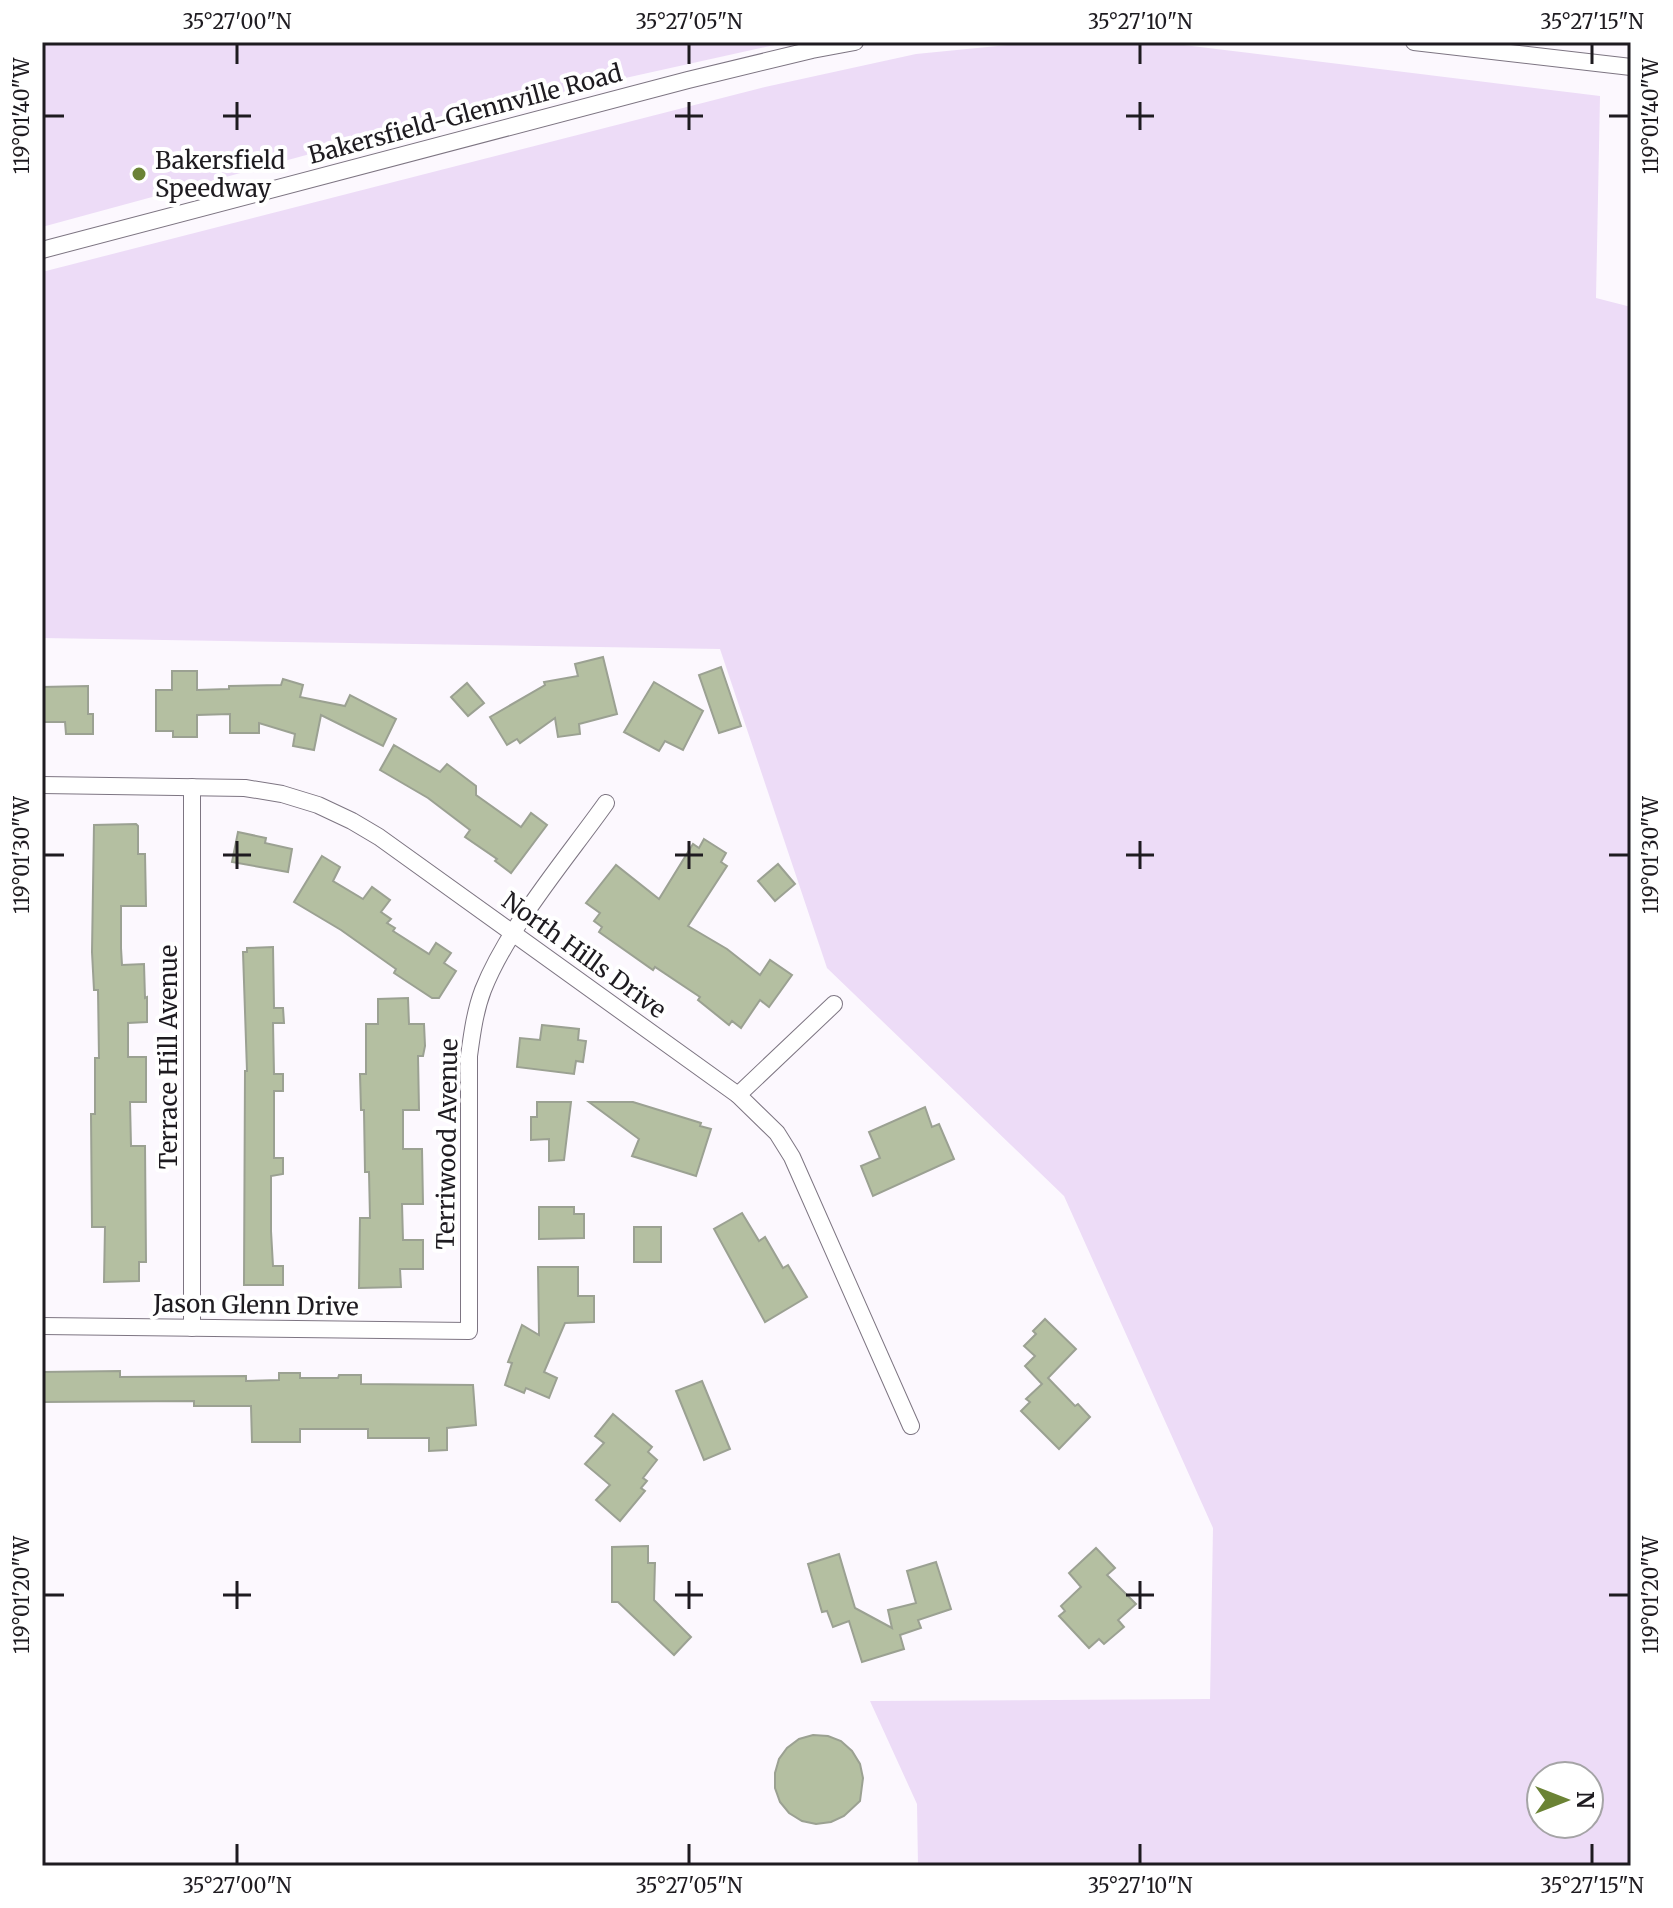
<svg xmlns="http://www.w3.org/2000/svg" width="1673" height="1908" viewBox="0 0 1673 1908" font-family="Merriweather,serif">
<rect width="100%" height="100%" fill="#fcf8fe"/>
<!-- green -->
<g fill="#eddcf7" fill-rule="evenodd">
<path d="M42,42H788L431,121L42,227Z"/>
<path d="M1037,42H1159L1600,96L1596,298L1631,307V1866H918L917,1804L870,1701L1210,1699L1213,1528L1064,1196L827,968L720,649L42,638V272L765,87L916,54ZM1541,1776H1589V1824H1541Z"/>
</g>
<!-- building -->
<g fill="#b4bfa1" stroke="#9ba192" stroke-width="2">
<path d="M603,657L617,714L579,724L580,734L558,737L555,718L520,743L517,739L507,745L490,717L545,685L544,682L578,676L575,664Z"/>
<path d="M721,667L741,726L719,733L699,675Z"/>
<path d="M172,671H197V690L229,689V686L281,685L283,679L303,685L300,697L345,706L350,695L396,719L383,746L321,715L314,750L293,746L295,734L259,723V733H230V714L197,715V737H173V731H156V690H172Z"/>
<path d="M654,682L703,711L683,750L665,741L659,751L624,732Z"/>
<path d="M467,683L484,703L468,716L451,697Z"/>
<path d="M88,686V714H93V734H66L65,722H42V687Z"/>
<path d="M394,745L440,772L447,764L476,786V795L521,827L531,813L547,825L511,873L495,861L497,859L465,837L470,830L428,798L380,770Z"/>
<path d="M136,824L138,826V854H145L146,906H121V948L122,965L144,964L145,998L147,997V1022L128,1023V1057H146V1102H130L131,1146H145L146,1262H139V1281L104,1282L105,1227H92L91,1114H95V1058H99L98,990H94L92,952L94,825Z"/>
<path d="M238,832L266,838L265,843L292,849L288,872L232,862Z"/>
<path d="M704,839L726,853L721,862L727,866L688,926L727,949L760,975L770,960L792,975L769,1007L760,1000L741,1028L732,1021L729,1025L698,1000L700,997L655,967L653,970L599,932L602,927L594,921L600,913L586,903L616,865L659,899L693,844L699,848Z"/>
<path d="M322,856L340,867L333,881L363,899L372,887L390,900L381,912L391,919L387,923L395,928L393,931L429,954L436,943L451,953L444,963L456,971L439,998H432L394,973L396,969L341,930L294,902Z"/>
<path d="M778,864L795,884L775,901L758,881Z"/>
<path d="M273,947L274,1008H283L284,1023H273L274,1074H283V1091H274V1158H283V1174L271,1176V1231L273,1266H283V1285H244L245,1071H247L243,952H247V948Z"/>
<path d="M408,998L409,1024H424L425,1046L423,1056H418L419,1110H403V1149H422L423,1204H402L403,1240H423V1269H400L401,1287L359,1288L360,1218H370L369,1172H365L364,1110H361L360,1074H366V1024H378V999Z"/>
<path d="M542,1025L579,1029L578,1040L586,1041L583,1062L576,1061L574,1074L517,1067L520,1038L540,1040Z"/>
<path d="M537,1102H571L564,1160L549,1161V1139L531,1140V1117H537Z"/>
<path d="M589,1102H633L701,1123L700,1126L711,1129L696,1176L632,1156L639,1139Z"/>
<path d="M925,1107L932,1127L939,1124L954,1159L873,1196L861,1166L880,1158L869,1132Z"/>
<path d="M539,1207H574V1214H584V1238L539,1239Z"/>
<path d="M742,1213L759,1241L765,1237L783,1268L788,1265L807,1297L765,1322L714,1229Z"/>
<rect x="634" y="1227" width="27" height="35"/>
<path d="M538,1267H578V1296H594V1322L565,1323L544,1372L557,1378L549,1398L526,1388L524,1393L505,1385L512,1363L508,1362L522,1325L539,1335Z"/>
<path d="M1045,1319L1076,1349L1048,1378L1075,1406L1078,1404L1090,1417L1059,1449L1021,1411L1030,1402L1026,1399L1042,1384L1025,1366L1035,1356L1024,1346L1036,1334L1033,1331Z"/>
<path d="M120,1371V1377L246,1376V1381L279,1380V1373H300V1378H338L339,1375H361V1384L473,1385L476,1425L447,1428V1450L429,1451V1438H368V1429H300V1442H252L251,1406H194V1401L42,1402V1372Z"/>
<path d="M702,1381L730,1449L704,1460L676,1391Z"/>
<path d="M613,1414L652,1447L648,1452L657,1460L643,1478L647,1481L641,1488L645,1491L620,1521L596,1500L610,1485L585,1464L604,1443L595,1436Z"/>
<path d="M648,1546V1563H655L654,1600L691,1637L674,1655L618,1602H612V1547Z"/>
<path d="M1096,1548L1115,1568L1107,1575L1136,1604L1118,1620L1124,1627L1104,1644L1099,1639L1089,1648L1059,1616L1065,1611L1061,1606L1081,1587L1069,1573Z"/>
<path d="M839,1554L855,1608L892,1628L888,1610L916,1603L907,1571L936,1562L951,1609L918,1620L921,1628L900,1635L904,1649L862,1662L849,1621L833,1627L827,1611L822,1612L808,1564Z"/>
<path d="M813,1735L828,1736L841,1741L852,1751L860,1764L863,1778L860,1801L844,1816L831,1822L816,1824L802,1821L789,1813L780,1802L775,1788V1773L779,1759L787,1748L799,1739Z"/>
</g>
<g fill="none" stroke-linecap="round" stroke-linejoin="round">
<defs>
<g id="street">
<path d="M1414,42L1631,67"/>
<path d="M42,250L688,80L812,50L855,42"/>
<path d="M42,785L245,788L282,794L318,805L352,821L379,837L738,1095L777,1133L792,1157L911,1426"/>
<path d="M192,787V1328"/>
<path d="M738,1095L834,1004"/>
<path d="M42,1326L469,1331V1056C472,1034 475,1011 483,990C508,927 566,859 606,803"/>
</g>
</defs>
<!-- street casing -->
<use href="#street" stroke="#7d7582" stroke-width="18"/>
<!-- street -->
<use href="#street" stroke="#fff" stroke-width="16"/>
</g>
<!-- ticks -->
<path fill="none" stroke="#1e1b20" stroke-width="3" d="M237,44V64M689,44V64M1140,44V64M1592,44V64M237,102V130M689,102V130M1140,102V130M44,116H64M223,116H251M675,116H703M1126,116H1154M1609,116H1629M237,841V869M689,841V869M1140,841V869M44,855H64M223,855H251M675,855H703M1126,855H1154M1609,855H1629M237,1581V1609M689,1581V1609M1140,1581V1609M44,1595H64M223,1595H251M675,1595H703M1126,1595H1154M1609,1595H1629M237,1844V1864M689,1844V1864M1140,1844V1864M1592,1844V1864"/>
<!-- markers -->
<circle fill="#6b8335" stroke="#fff" stroke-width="3" cx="139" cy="174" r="8"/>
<g text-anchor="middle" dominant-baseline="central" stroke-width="8" stroke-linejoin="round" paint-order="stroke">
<!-- street labels -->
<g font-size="24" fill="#1e1b20" stroke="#fff">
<text transform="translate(465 114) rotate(-15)">Bakersfield-Glennville Road</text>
<text transform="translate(584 955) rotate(36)">North Hills Drive</text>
<text transform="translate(168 1057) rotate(-90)">Terrace Hill Avenue</text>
<text transform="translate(447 1144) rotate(-89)">Terriwood Avenue</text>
<text transform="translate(256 1305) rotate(1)">Jason Glenn Drive</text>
</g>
<!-- poi labels -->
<g font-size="24" fill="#1e1b20" stroke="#fff" text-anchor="start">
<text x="155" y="160">Bakersfield<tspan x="155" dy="28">Speedway</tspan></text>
</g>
</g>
<!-- border -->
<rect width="1673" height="1908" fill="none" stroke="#ffffff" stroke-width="88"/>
<!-- north arrow -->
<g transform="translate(1565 1800) rotate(90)"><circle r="38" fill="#ffffff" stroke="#a5a4a6" stroke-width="2"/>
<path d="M0-6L14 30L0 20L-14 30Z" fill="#6b8335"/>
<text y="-12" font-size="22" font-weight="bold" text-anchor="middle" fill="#1e1b20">N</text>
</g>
<rect x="44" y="44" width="1585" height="1820" fill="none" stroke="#1e1b20" stroke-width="3"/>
<g font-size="20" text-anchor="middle" fill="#1e1b20">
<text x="237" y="29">35°27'00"N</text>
<text x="689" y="29">35°27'05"N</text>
<text x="1140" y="29">35°27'10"N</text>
<text x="1592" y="29">35°27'15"N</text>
<text transform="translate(1651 116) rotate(-90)" y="7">119°01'40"W</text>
<text transform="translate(22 116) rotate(-90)" y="7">119°01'40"W</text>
<text transform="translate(1651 855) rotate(-90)" y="7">119°01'30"W</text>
<text transform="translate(22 855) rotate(-90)" y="7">119°01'30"W</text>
<text transform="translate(22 1595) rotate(-90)" y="7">119°01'20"W</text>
<text transform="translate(1651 1595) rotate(-90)" y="7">119°01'20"W</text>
<text x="237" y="1893">35°27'00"N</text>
<text x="689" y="1893">35°27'05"N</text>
<text x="1140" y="1893">35°27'10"N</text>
<text x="1592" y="1893">35°27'15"N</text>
</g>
</svg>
